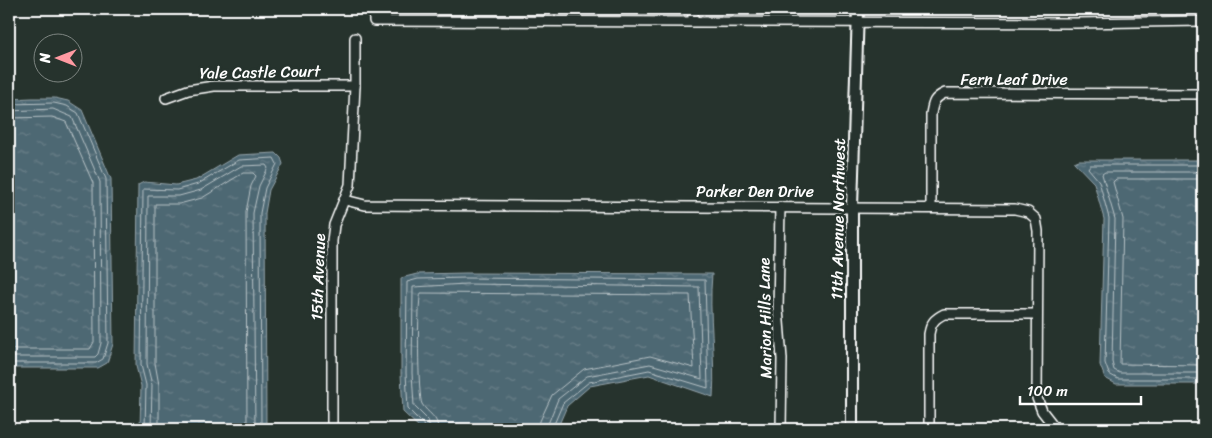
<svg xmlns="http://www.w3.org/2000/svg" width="1212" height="438" viewBox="0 0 1212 438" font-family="Sriracha,sans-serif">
<defs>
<pattern id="water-ripples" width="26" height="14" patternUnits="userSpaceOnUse" patternTransform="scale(1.25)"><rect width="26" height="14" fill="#4e6873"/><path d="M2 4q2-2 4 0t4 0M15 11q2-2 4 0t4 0" fill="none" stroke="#697f88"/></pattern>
</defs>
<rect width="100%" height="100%" fill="#26332d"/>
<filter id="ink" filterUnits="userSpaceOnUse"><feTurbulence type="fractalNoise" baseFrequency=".02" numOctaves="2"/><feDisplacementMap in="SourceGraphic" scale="10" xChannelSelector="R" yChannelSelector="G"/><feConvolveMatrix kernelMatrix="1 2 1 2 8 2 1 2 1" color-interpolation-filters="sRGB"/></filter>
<g filter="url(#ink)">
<!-- water -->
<g fill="url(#water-ripples)" stroke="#95a4ab">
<path d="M32,98H55L68,101L82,110L111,179L113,344L107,363L98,368H9V99Z"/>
<path d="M276,153L281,158L283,164L269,190L265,213L266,429H140L141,386L136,366L138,185L144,182L176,185L196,180L238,155Z"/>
<path d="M1079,160H1203V384H1116L1105,378L1100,365L1104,219L1094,183L1074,162Z"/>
<path d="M466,273L712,274C708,315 716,356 713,397L649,375L590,386L567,406L557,429H421L403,412L401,374V278L417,274Z"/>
</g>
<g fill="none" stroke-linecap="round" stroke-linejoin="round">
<!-- shore -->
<g stroke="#b8c3c7" stroke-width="1">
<path d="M9,104L54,103L67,106L78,113L106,179L108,343L103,359L96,363H9"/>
<path d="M9,111L53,109L72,117L100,182L101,343L98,354L95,357H9"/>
<path d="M9,118L52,117L66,122L93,183L94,342L90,349H9"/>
<path d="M1203,165H1090L1088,168L1099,181L1109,218L1105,363L1109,374L1118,379H1203"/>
<path d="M1203,172H1105L1102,174L1115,219L1112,362L1114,370L1120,373H1203"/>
<path d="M1203,179H1116L1113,182L1123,219L1120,364L1203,365"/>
<path d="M145,429L146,385L141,365L143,189L177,190L198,184L239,160L274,158L277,164L265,188L260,213L261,429"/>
<path d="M151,429L152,385L147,364L148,196H179L201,190L241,166L266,165L268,168L259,186L253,213L255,429"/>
<path d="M159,429V385L155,363V204H179L202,198L243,173H253L256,176L251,186L246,212L247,429"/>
<path d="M424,429L423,424L408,409L406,373L407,282L418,279L466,278L705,280L708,388L649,370L589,382L563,403L552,429"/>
<path d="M430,429L428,420L414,406L412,373L413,287L466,284L699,287L702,379L650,364L587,376L558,399L546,429"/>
<path d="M438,429C438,416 428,414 422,404C418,397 417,302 421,293L690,295L694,368L650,356L584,369L552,395L540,421L539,429"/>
</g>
<defs>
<g id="minor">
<path d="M374,9V21L1076,23L1203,21"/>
<path d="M693,9V21"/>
<path d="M166,98L188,90L214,86H355"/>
<path d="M345,200L365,205L1015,209L1028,212L1036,219L1038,231L1037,398L1042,411L1056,429"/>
<path d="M780,207L778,309L782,359L781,429"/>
<path d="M931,207V114C933,102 934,98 945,93L1203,94"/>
<path d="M332,429V241L334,225L350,185L355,86V38"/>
<path d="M929,429V334C931,323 934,319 944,314H1036"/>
</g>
<path id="tertiary" d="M852,429V207L858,9"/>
</defs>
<!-- minor casing -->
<use href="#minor" stroke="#fff" stroke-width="12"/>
<!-- tertiary casing -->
<use href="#tertiary" stroke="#fff" stroke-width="14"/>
<!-- minor -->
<use href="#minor" stroke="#26332d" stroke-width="9"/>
<!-- tertiary -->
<use href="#tertiary" stroke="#26332d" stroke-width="10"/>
</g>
</g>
<g text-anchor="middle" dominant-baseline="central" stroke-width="5" stroke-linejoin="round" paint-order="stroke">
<!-- street labels -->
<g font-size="16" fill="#fff" stroke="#26332d">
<text transform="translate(260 72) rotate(-1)">Yale Castle Court</text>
<text x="1014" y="79">Fern Leaf Drive</text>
<text x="755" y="191">Parker Den Drive</text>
<text transform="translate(838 219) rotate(-89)">11th Avenue Northwest</text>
<text transform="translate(318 277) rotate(-88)">15th Avenue</text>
<text transform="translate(765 318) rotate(-91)">Marion Hills Lane</text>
</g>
</g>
<!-- margin -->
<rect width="1212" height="438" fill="none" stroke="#26332d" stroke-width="30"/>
<rect x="15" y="15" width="1182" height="408" fill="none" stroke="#fff" stroke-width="2" filter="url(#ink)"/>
<!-- north arrow -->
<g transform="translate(58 58) rotate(270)"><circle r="24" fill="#26332d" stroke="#7d8581"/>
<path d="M0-4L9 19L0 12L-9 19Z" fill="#ff9aa2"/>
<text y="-8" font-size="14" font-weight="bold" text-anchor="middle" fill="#ffffff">N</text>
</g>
<!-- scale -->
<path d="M1020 396v8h121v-8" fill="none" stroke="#ffffff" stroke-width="2.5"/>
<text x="1027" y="396" font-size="15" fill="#ffffff" stroke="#26332d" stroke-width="4" paint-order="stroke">100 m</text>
</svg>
